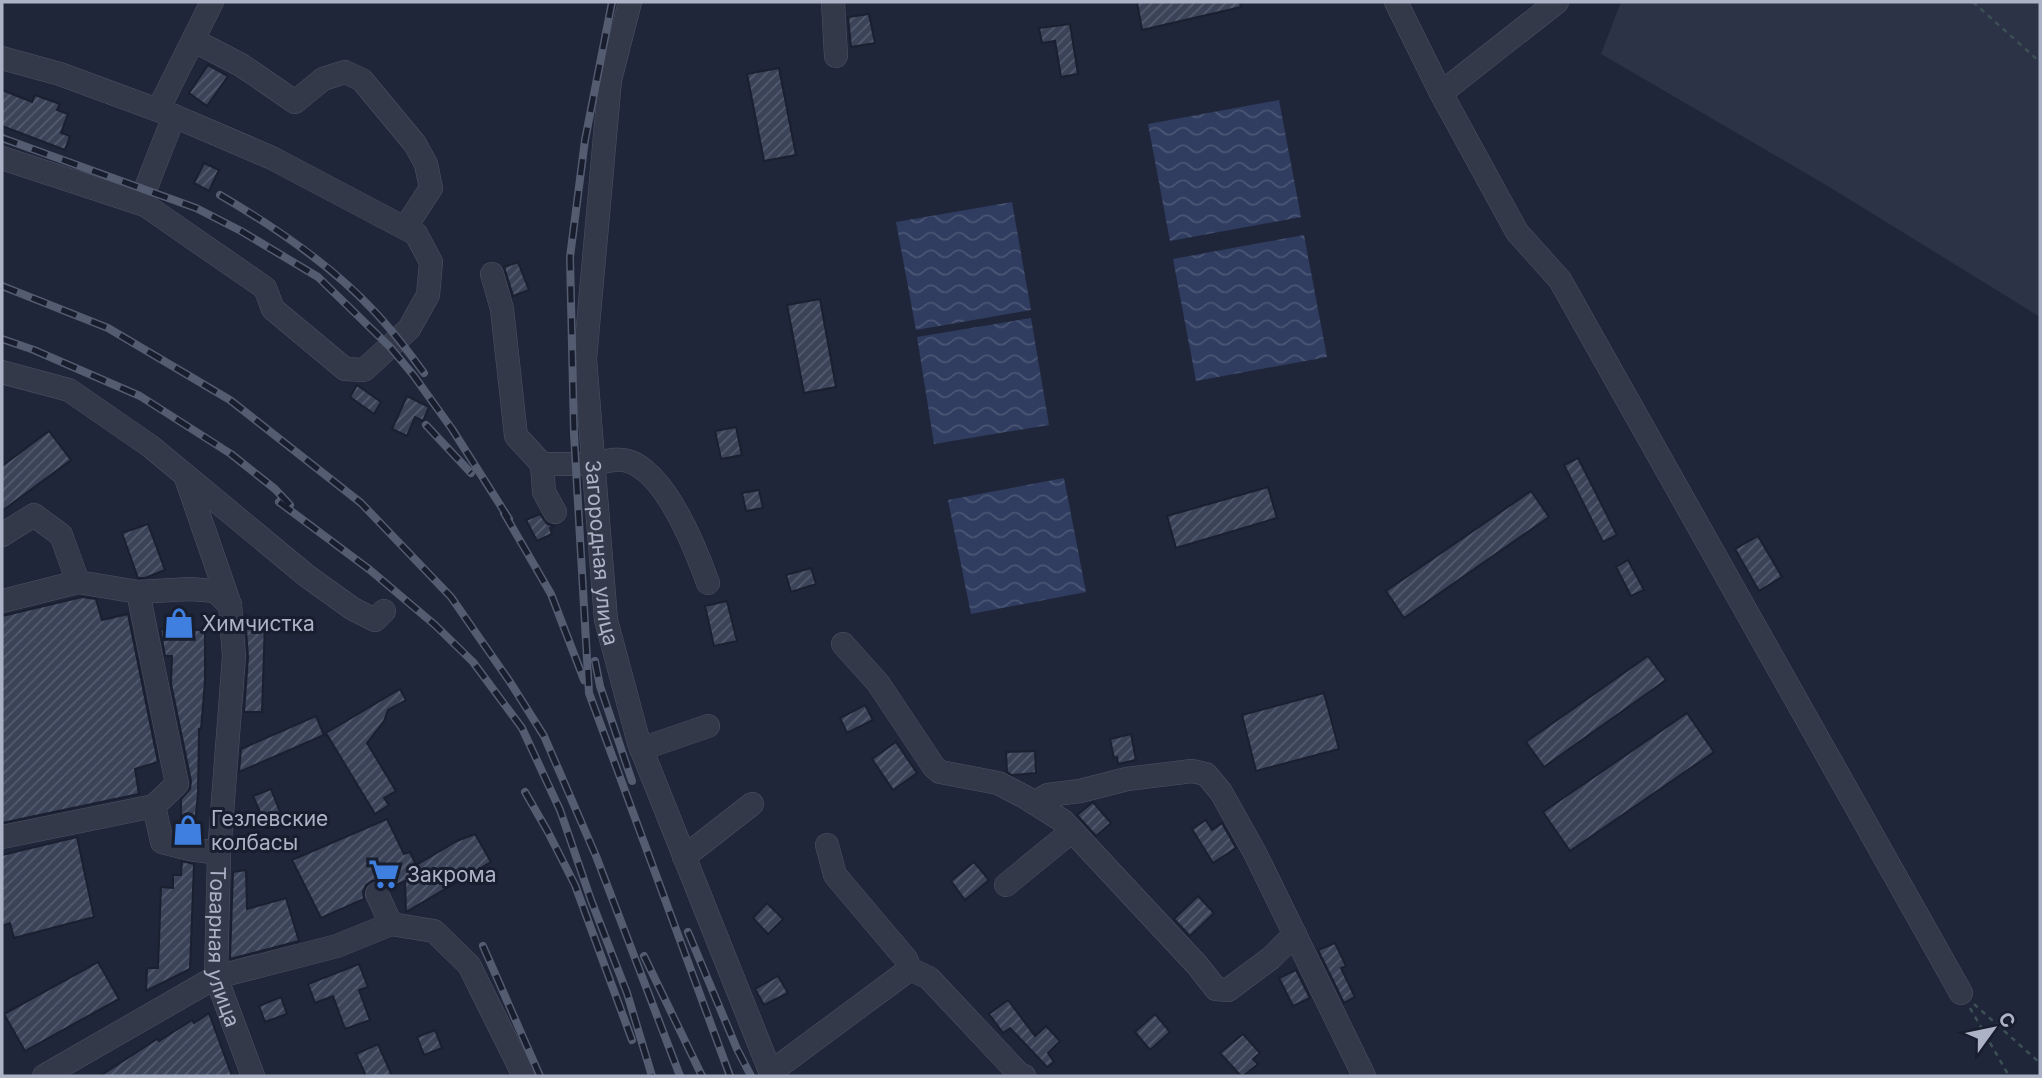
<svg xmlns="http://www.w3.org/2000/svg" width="2042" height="1078" viewBox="0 0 2042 1078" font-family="Inter,sans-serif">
<defs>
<pattern id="water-waves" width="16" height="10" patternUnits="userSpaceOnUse" patternTransform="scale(1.75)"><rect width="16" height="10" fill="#303c60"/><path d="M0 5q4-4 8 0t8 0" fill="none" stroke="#4b5675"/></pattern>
<pattern id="building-hatch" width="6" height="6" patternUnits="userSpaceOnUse" patternTransform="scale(1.75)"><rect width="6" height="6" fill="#3b4359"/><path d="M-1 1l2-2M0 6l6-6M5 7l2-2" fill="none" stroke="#555c6f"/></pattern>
</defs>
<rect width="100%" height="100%" fill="#1f2639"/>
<!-- airport -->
<path fill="#2d3346" d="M1621,2H2040V317L1831,188L1601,54Z"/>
<!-- water -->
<g fill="url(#water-waves)">
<path d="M1279,100L1301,217L1170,241L1148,124Z"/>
<path d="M1012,202L1031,310L916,330L896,222Z"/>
<path d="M1304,235L1327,357L1196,381L1173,259Z"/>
<path d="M1031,318L1049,425L934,444L917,337Z"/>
<path d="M1064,478L1086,592L971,614L948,500Z"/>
</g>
<!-- building -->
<g fill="url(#building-hatch)" stroke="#1a2030" stroke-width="2">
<path d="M1137,2H1240L1241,7L1142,30Z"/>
<path d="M869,14L875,43L851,47L848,17Z"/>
<path d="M1070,24L1078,74L1061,77L1055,41L1042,43L1039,28Z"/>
<path d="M208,65L228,76L207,106L189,93Z"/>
<path d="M779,68L796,155L764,161L747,74Z"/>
<path d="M2,90L32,102L35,95L60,104L57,110L68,114L61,133L70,136L65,150L2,126Z"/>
<path d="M204,163L219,170L209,191L194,183Z"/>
<path d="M518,262L529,290L513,296L504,267Z"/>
<path d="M820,299L836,387L804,393L787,305Z"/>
<path d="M357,385L381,402L374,414L350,397Z"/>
<path d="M407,396L429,407L423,421L415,417L407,436L392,429Z"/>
<path d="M736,427L742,455L721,459L715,431Z"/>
<path d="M49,431L71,460L2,511V466Z"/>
<path d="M1578,458L1617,535L1603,542L1564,465Z"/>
<path d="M1268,487L1277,518L1176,548L1167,516Z"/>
<path d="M759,490L763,508L746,511L742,493Z"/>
<path d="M1531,491L1549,517L1404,618L1386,591Z"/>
<path d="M540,514L547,524L554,526L550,528L552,534L537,541L526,520Z"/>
<path d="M148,524L165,570L145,578H138L122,533Z"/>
<path d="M1758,536L1782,577L1759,591L1735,549Z"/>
<path d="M1628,560L1644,590L1631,596L1616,567Z"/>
<path d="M811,568L816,584L791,592L786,575Z"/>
<path d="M82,597L96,599L102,620L128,614L158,762L135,769L139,794L2,823V616Z"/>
<path d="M727,601L737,641L714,646L705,606Z"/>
<path d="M245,615L265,621L262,712H244L248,657Z"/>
<path d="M160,629L205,630V681L201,729H199L198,794L194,835L181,832V799L190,789L191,781L171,684L172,656H165Z"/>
<path d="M1648,656L1666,680L1544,767L1526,742Z"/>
<path d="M400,689L406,700L388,710L384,721L367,743L396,791L384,798L389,805L375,814L326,733Z"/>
<path d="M1324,693L1339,749L1256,771L1242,715Z"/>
<path d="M865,705L873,720L847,733L840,718Z"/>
<path d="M1687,713L1714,752L1570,851L1543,812Z"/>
<path d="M316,716L324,735L239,772L241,749Z"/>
<path d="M1131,734L1136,760L1118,764L1117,757L1114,758L1110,739Z"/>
<path d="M896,742L917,773L893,790L872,759Z"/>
<path d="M1035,751L1036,773L1012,775L1007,772L1006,752Z"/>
<path d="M271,789L284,822L267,828L253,796Z"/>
<path d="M1093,802L1111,823L1096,836L1077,815Z"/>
<path d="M387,819L404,854L410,852L416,865L457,841L475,834L491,862L406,912L405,881L389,888L384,882L378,880L372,881L366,885L363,892L364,899L321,918L292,860Z"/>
<path d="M1206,820L1212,830L1222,823L1236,848L1213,863L1192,829Z"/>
<path d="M77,837L94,917L14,938L10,923L2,926V855Z"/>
<path d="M182,861L194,864L190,969L146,991L147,968H158L161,887L173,888V875H181Z"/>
<path d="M974,862L989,880L965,900L951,881Z"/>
<path d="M246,870L247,909L286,898L299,941L230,959L233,872Z"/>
<path d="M1198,896L1214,913L1190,936L1174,919Z"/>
<path d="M767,903L783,919L768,934L753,918Z"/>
<path d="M1335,943L1346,966L1341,968L1355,997L1344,1003L1318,950Z"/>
<path d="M98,962L119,999L25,1051L4,1014Z"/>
<path d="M359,964L368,987L359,990L370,1020L345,1029L333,996L315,1003L308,984Z"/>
<path d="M1296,970L1310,998L1293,1006L1279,978Z"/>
<path d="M778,976L788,993L764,1005L755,989Z"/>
<path d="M281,997L287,1014L265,1022L259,1006Z"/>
<path d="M1008,1000L1035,1036L1046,1026L1060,1041L1048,1053L1054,1062L1047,1067L1010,1028L1003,1033L989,1014Z"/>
<path d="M209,1013L232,1076H100L157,1039L159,1041L192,1020L194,1023Z"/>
<path d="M1155,1014L1170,1032L1150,1050L1135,1032Z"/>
<path d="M435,1030L442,1048L424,1055L417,1037Z"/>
<path d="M1243,1034L1260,1053L1253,1059L1258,1064L1243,1076H1241L1220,1053Z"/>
<path d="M378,1044L392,1076H366L356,1054Z"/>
</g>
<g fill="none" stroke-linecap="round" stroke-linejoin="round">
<defs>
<g id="minor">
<path d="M212,2L193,40L241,65L295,102L323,79L345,72L362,80L415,144L426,164L431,188L405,228"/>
<path id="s1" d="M630,2L610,80L585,359L606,620L639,743L772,1076"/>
<path d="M833,2L836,56"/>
<path d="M1396,2L1441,93"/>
<path d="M1557,2L1441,93L1517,232L1560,280L1961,993"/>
<path d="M2,58L60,74L174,116L272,158L416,234L431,262L428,295L409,329L364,370L345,369L273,309L265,288L145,205L2,158"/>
<path d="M158,110L193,40"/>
<path d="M140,203L174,116"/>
<path d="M492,274L502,309L516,436L542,464C558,464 575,464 591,464C603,463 615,457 628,461C666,473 695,547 708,583"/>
<path d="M2,372L69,390L150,446L307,576L353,609L375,620L384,611"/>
<path d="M542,464L544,492L555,512"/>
<path id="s2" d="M185,475L230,605L234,656L219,853L216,977L253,1076"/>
<path d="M2,535L34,515L61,535L78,582"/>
<path d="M138,592L190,589L215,591L230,605"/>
<path d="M2,601L78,582L138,592L177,784L154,806L2,837"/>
<path d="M843,644L878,683L934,767L940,772L998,783L1025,797L1063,821L1198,966L1216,989L1228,990L1271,958L1295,934"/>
<path d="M641,749L708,726"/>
<path d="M1034,803L1048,795L1080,791L1127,779L1192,771L1206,774L1221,792L1255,853L1364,1076"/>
<path d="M154,806L162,842L190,849L219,853"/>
<path d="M827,845L835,875L906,959L910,969L929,978L1020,1075L1024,1076"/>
<path d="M684,857L752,804"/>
<path d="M1006,885L1072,831"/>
<path d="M377,894L391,924"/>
<path d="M391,924L434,931L469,965L524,1076"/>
<path d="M771,1072L910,969"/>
<path d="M44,1076L216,977L337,946L391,924"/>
</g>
</defs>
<!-- minor casing -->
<use href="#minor" stroke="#4d5364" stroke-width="24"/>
<!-- path -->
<g stroke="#3c4f55" stroke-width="2.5" stroke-dasharray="5 5" stroke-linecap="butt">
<path d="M1973,2L2040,62"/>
<path d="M1974,1004L2040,1063"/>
<path d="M1970,1008L2009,1076"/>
</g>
<!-- minor -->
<use href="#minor" stroke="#333949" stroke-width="23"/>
<defs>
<g id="rail">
<path d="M612,2L585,140L570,257L574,434L589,693L730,1076"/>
<path d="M2,138L196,208L241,231L318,277L390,347L414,376L452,429L509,519"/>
<path d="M220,195C275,227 330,264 374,311C392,330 408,351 424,373"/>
<path d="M2,286L108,328L230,400L361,503L451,597L510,682L544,736L596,856L680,1076"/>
<path d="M2,339L34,350L140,396L231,454L275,489L290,505"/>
<path d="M426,425L471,473"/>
<path d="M279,502L370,570L435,625L473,662L522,728L560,810L591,900L627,993L652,1076"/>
<path d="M504,513L551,594L584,680"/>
<path d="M595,661L600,686L632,781"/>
<path d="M525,792L548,832L575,885L632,1040"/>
<path d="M688,932L737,1049L751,1076"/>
<path d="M483,946L540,1076"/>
<path d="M644,956L702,1076"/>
</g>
</defs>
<!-- rail casing -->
<use href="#rail" stroke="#545c71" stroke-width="8"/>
<!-- rail -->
<use href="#rail" stroke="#181e2e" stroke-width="5" stroke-dasharray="16" stroke-linecap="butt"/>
</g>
<!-- icons -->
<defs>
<symbol id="shop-bare" viewBox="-9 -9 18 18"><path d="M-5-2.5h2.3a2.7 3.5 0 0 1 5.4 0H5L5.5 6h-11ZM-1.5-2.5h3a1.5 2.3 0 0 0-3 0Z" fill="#3f7fe0" stroke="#181e2e" stroke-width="2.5" paint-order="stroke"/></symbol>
<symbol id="supermarket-bare" viewBox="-9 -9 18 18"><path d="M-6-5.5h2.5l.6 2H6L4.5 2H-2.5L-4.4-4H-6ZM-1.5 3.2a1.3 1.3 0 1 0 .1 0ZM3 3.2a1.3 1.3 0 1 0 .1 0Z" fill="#3f7fe0" stroke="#181e2e" stroke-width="2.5" paint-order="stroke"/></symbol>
</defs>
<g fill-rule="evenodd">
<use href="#shop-bare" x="157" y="601" width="44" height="44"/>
<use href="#shop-bare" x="166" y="808" width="44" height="44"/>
<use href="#supermarket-bare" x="362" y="852" width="44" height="44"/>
</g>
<g text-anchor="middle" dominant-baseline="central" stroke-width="6" stroke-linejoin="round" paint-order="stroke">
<!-- street labels -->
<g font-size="21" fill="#adb3c6" stroke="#181e2e">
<text stroke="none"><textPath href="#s1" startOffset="555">Загородная улица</textPath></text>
<text stroke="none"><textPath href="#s2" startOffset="481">Товарная улица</textPath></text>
</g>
<!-- poi labels -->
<g font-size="21" fill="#adb3c6" stroke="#181e2e" text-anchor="start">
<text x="202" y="623">Химчистка</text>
<text x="211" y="818">Гезлевские<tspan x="211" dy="24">колбасы</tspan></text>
<text x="407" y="874">Закрома</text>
</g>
</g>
<!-- border -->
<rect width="2042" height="1078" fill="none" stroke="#adb3c6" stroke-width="7"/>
<!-- north arrow -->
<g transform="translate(1993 1029) rotate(57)" stroke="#181e2e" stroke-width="5" paint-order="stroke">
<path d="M0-5L12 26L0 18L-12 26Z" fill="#adb3c6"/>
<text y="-10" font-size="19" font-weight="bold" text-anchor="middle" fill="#adb3c6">С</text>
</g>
</svg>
